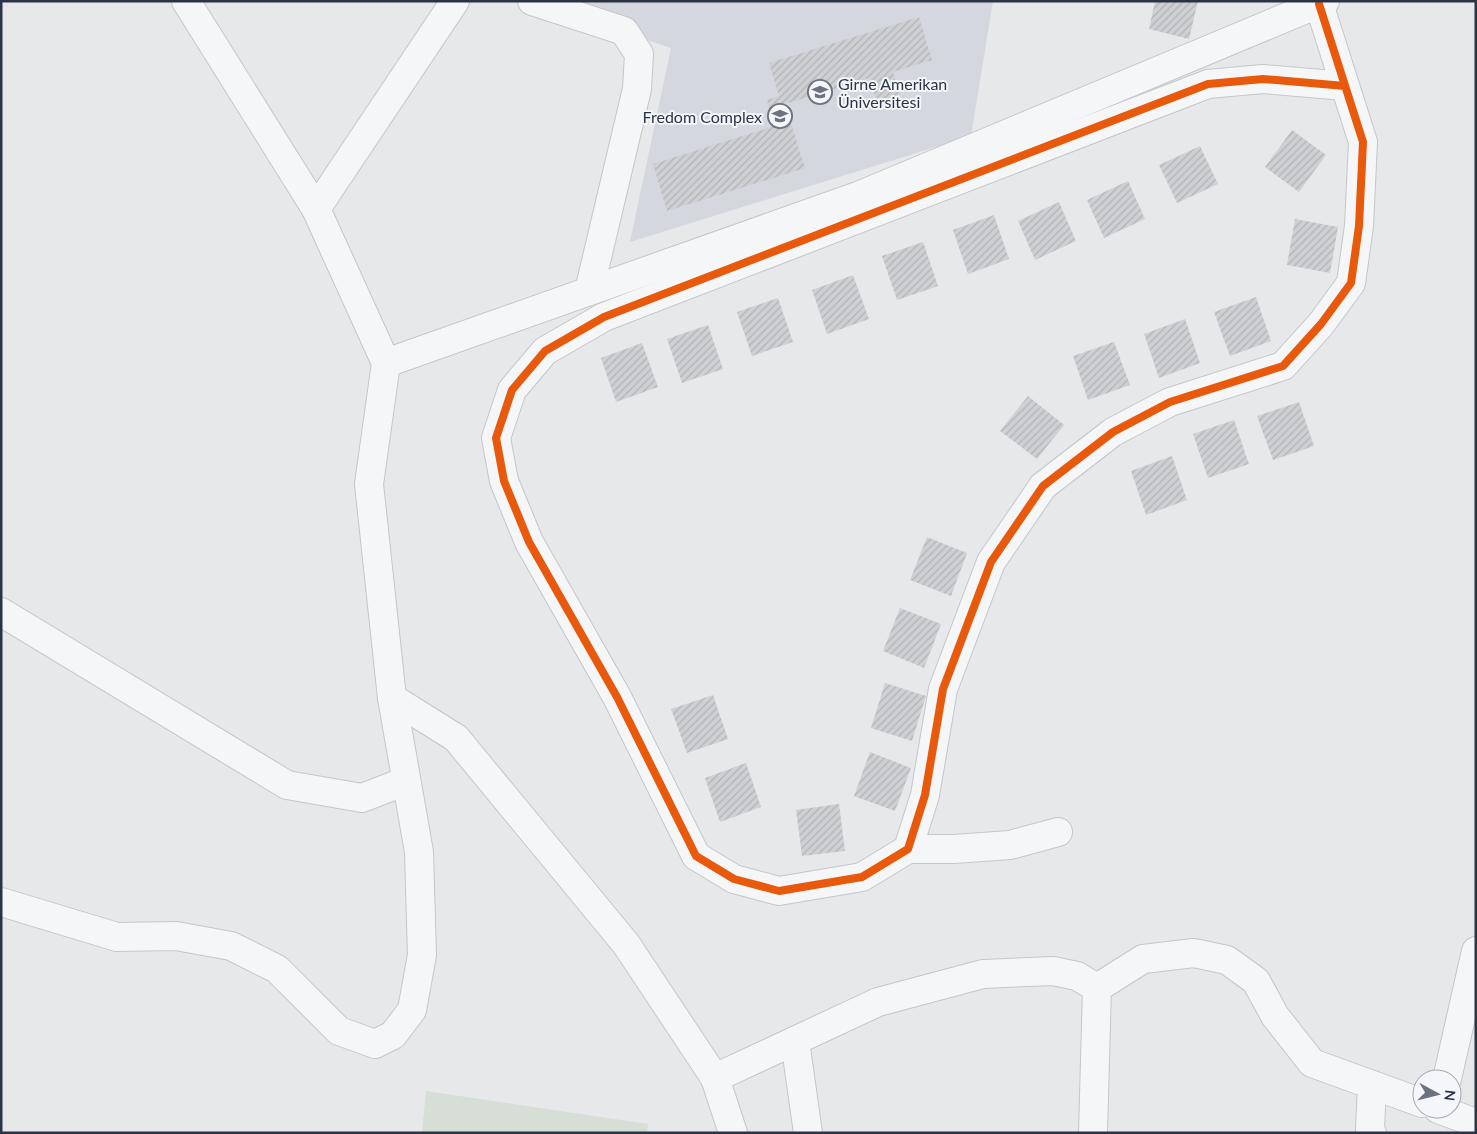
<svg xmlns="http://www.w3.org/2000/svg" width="1477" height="1134" viewBox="0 0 1477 1134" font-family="Lato,sans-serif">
<defs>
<pattern id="building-hatch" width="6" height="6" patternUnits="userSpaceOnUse" patternTransform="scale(1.25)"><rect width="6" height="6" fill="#ced0d3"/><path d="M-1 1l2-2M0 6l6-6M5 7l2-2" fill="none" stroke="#b1b3b6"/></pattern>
</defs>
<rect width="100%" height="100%" fill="#e6e8ea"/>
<!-- built -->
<path fill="#d4d7dd" d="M532,1H993L971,136L630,242L671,48Z"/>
<!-- garden -->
<path fill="#d6ded6" d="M426,1091L648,1124L647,1133H422Z"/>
<!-- building -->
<g fill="url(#building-hatch)">
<path d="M1155,1H1198L1189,39L1149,29Z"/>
<path d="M919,17L932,60L893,72L901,99L878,106L869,78L785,104L805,168L667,211L653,164L774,126L767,100L779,96L769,63Z"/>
<path d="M1292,130L1326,155L1299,192L1265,167Z"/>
<path d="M1200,146L1218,184L1177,203L1159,165Z"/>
<path d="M1128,181L1145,219L1104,238L1087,200Z"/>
<path d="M1059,202L1076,241L1035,260L1018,221Z"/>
<path d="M994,215L1009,259L968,274L953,230Z"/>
<path d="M1295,219L1338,227L1330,273L1287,265Z"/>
<path d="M923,242L938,286L897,300L882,256Z"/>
<path d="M853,275L869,319L827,334L812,290Z"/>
<path d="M1256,297L1271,341L1230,356L1214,312Z"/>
<path d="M778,298L793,342L752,356L737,312Z"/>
<path d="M1185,319L1200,363L1159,378L1144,334Z"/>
<path d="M708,325L723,369L682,383L667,339Z"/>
<path d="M1114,342L1130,385L1088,400L1073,356Z"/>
<path d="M642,343L658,387L616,402L601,358Z"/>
<path d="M1028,396L1064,425L1037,459L1000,431Z"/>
<path d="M1299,402L1314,446L1273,460L1257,416Z"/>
<path d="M1234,420L1249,464L1208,478L1193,434Z"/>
<path d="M1172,456L1187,500L1146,515L1131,471Z"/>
<path d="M927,537L967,553L951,596L910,580Z"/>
<path d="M900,608L941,624L924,668L883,651Z"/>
<path d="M885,683L926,696L912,741L871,728Z"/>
<path d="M713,695L728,739L687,753L671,709Z"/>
<path d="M870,752L911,768L895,811L854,796Z"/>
<path d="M746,763L761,807L720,822L705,778Z"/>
<path d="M839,804L845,851L802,856L796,810Z"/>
</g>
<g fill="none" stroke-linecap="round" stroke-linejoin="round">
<defs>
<g id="minor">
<path d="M532,1L624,31L639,54L637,89L589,291"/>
<path d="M1319,4L1363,142L1359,226L1351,283L1321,324L1283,366L1170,402L1113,432L1043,486L991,562L943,689L925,795L908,849L862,877L779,891L734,879L696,856L617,697L529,542L504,481L496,438L512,390L545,351L604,317L1208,84L1263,79L1345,86"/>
<path d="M316,209L455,1"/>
<path d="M386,363L858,196L1325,1"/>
<path d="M1,612L287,785L362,798L406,781"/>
<path d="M392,698L456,738L626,944L715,1078L733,1133"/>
<path d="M908,849H954L1010,845L1058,832"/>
<path d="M1,902L117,937L176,936L231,946L277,969L339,1031L375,1044L393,1035L412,1010L422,955L419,852L392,698L369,484L386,363L316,209L186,1"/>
<path d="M1097,988L1143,959L1194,953L1227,960L1256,981L1275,1016L1312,1063L1422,1103"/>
<path d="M795,1041L808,1133"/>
<path d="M715,1078L878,1002L983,974L1053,971L1077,976L1097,988"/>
<path d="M1447,1079L1476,951"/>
<path d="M1438,1109L1476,1123"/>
<path d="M1093,1133L1097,988"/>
<path d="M1372,1133L1370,1129L1372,1085"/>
</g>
</defs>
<!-- minor casing -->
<use href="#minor" stroke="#c4c6c8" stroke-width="30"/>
<!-- minor -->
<use href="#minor" stroke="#f5f6f7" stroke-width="28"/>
<defs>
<path id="cycleway" d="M1319,4L1363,142L1359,226L1351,283L1321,324L1283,366L1170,402L1113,432L1043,486L991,562L943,689L925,795L908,849L862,877L779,891L734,879L696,856L617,697L529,542L504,481L496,438L512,390L545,351L604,317L1208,84L1263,79L1345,86"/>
</defs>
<!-- cycleway casing -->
<use href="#cycleway" stroke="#f4f6f9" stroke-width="11"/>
<!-- cycleway -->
<use href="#cycleway" stroke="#e8590c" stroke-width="8"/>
</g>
<!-- icons -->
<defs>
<symbol id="university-ring" viewBox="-11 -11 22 22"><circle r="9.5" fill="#f4f6f9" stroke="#6c737f" stroke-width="1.5"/><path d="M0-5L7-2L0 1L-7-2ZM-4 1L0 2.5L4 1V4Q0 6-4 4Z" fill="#6c737f"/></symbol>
</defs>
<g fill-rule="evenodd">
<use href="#university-ring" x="806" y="78" width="28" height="28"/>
<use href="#university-ring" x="766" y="102" width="28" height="28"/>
</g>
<g text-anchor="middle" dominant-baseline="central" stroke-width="4" stroke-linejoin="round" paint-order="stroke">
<!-- poi labels -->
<g font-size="16" fill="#2b3445" stroke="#f4f6f9" text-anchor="start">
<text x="838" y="83">Girne Amerikan<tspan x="838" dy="18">Üniversitesi</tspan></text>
<text x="762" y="116" text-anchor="end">Fredom Complex</text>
</g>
</g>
<!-- border -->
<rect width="1477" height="1134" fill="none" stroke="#2b3445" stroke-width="5"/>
<!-- north arrow -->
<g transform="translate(1437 1094) rotate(97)"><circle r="24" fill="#f4f6f9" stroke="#a4a8b1"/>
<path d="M0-4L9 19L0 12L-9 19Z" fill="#6c737f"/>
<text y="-8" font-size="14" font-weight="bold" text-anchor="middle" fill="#2b3445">N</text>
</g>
</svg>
